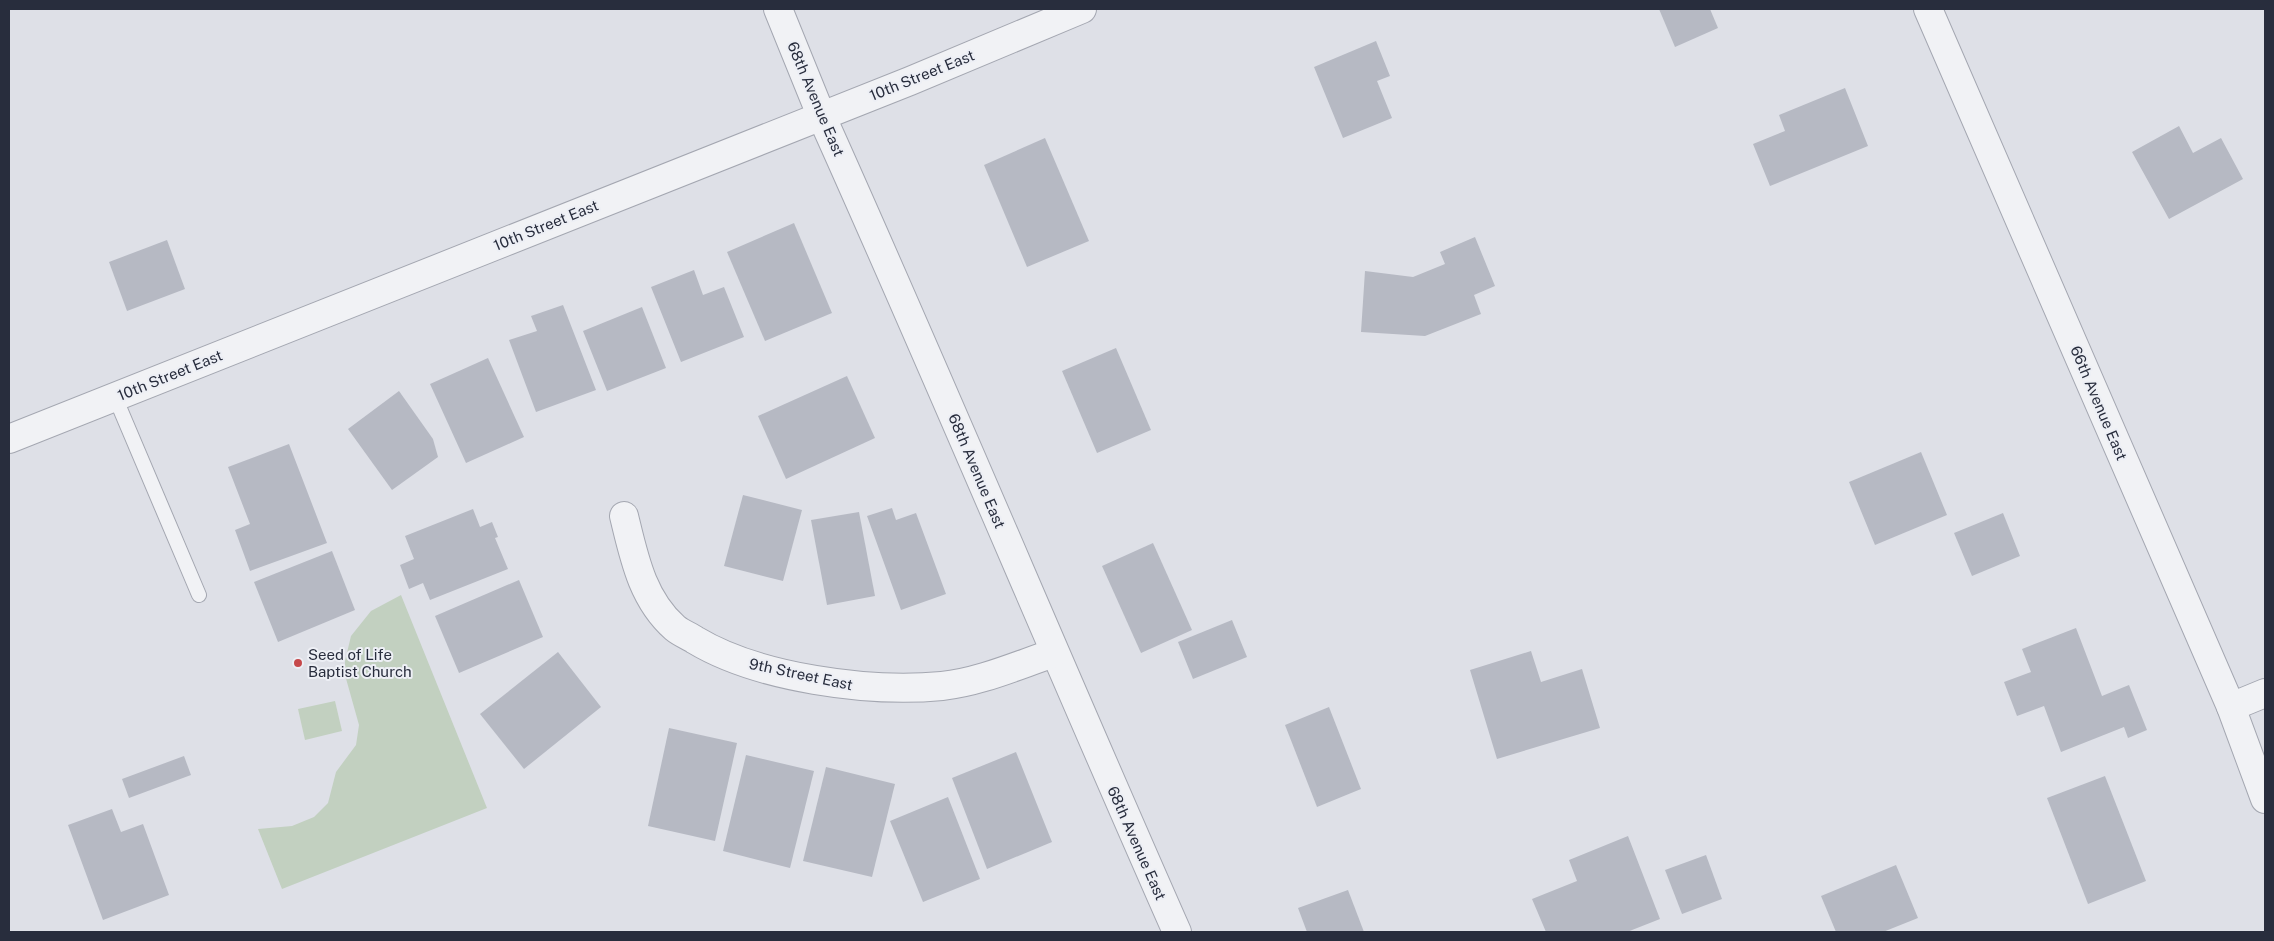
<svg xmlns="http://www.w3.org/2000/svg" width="2274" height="941" viewBox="0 0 2274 941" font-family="'Public Sans',sans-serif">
<rect width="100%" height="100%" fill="#dee0e7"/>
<!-- green -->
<g fill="#c2d0c0">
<path d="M401,595L487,808L282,889L258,829L292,826L314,817L328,803L336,772L356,745L359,725L345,675V661L351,636L371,611Z"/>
<path d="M335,701L342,731L305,740L298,709Z"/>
</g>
<!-- building -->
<g fill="#b6b9c3">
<path d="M1659,9H1710L1718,28L1675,47Z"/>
<path d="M1376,41L1390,76L1377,81L1392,118L1343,138L1314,67Z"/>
<path d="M1845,88L1868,146L1770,186L1753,144L1785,131L1779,115Z"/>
<path d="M2179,126L2193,153L2221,138L2243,179L2169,219L2132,152Z"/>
<path d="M1045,138L1089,241L1027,267L984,165Z"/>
<path d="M794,223L832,313L765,341L727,252Z"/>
<path d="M1475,237L1495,286L1474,295L1481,314L1425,336L1361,332L1365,271L1413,277L1445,264L1440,252Z"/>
<path d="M167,240L185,289L127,311L109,262Z"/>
<path d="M694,270L703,295L724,287L744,337L681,362L651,287Z"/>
<path d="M563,305L596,390L536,412L509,340L537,331L531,316Z"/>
<path d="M642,307L666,368L607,391L583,331Z"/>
<path d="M1116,348L1151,430L1097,453L1062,371Z"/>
<path d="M488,358L524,437L466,463L430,384Z"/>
<path d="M847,376L875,438L786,479L758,416Z"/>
<path d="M399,391L433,439L438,457L392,490L348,429Z"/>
<path d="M289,444L327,543L250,571L235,530L250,524L228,467Z"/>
<path d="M1921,452L1947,515L1875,545L1849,482Z"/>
<path d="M743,495L802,510L783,581L724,566Z"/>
<path d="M892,508L896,520L916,513L946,594L901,610L867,516Z"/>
<path d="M473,509L480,527L492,522L498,537L495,538L508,569L430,600L423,583L409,589L400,565L414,559L405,536Z"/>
<path d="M859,512L875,596L827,605L811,520Z"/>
<path d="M2003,513L2020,556L1972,576L1954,533Z"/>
<path d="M1153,543L1192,630L1141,653L1102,566Z"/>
<path d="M332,551L355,610L278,642L254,582Z"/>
<path d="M519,580L543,637L459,673L435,616Z"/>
<path d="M1232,620L1247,657L1193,679L1178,642Z"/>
<path d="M2076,628L2102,696L2129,685L2147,730L2128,738L2124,727L2061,752L2044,706L2017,716L2004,682L2031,672L2022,649Z"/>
<path d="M1531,651L1541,682L1582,669L1600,728L1497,759L1470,670Z"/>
<path d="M558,652L601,707L524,769L480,714Z"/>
<path d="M1329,707L1361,789L1317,807L1285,725Z"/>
<path d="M669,728L737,743L715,841L648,826Z"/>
<path d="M1016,752L1052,842L987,869L952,778Z"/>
<path d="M746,755L814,771L790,868L723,851Z"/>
<path d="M184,756L191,775L129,798L122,779Z"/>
<path d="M826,767L895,784L872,877L803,861Z"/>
<path d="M2105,776L2146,881L2088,904L2047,798Z"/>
<path d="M948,797L980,879L923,902L890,821Z"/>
<path d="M112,809L121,832L143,824L169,895L103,920L68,825Z"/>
<path d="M1628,836L1660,919L1627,932H1546L1532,899L1577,881L1569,860Z"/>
<path d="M1706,855L1722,899L1682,914L1665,870Z"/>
<path d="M1896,865L1918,918L1883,932H1836L1821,896Z"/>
<path d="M1348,890L1364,932H1307L1298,908Z"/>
</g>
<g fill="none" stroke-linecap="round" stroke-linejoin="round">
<defs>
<path id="service" d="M115,397L199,595"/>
<g id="minor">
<path d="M821,115C943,386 1057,661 1177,932"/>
<path d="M624,516C634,557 642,599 675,628C681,633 689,636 695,640C758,678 869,693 942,686C980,682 1018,665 1054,653"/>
<path d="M2231,707L2265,693"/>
</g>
<g id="tertiary">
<path d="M778,9L821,115"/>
<path d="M1928,9L2231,707L2265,799"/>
<path d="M9,439L910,81L1082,9"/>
</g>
</defs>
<!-- service casing -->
<use href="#service" stroke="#a4a7b1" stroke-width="16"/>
<!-- minor casing -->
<use href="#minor" stroke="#a4a7b1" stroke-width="30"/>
<!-- tertiary casing -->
<use href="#tertiary" stroke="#a4a7b1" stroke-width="30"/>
<!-- service -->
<use href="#service" stroke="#f1f2f5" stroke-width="14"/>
<!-- minor -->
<use href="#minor" stroke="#f1f2f5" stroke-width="28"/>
<!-- tertiary -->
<use href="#tertiary" stroke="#f1f2f5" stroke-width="28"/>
</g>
<!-- markers -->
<circle fill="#c6494b" stroke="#edeff5" stroke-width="2" cx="298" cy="663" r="5"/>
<g text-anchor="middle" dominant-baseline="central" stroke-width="4" stroke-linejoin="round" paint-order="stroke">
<!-- street labels -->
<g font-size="15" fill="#282d3d" stroke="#edeff5">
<text transform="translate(922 75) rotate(-22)">10th Street East</text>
<text transform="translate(816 99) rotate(67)">68th Avenue East</text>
<text transform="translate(546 225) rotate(-22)">10th Street East</text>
<text transform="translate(170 375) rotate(-22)">10th Street East</text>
<text transform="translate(2099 403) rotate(67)">66th Avenue East</text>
<text transform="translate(977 471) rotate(67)">68th Avenue East</text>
<text transform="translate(801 674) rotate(12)">9th Street East</text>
<text transform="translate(1137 843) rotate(66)">68th Avenue East</text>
</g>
<!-- poi labels -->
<g font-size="15" fill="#282d3d" stroke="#edeff5" text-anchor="start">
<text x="308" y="654">Seed of Life<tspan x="308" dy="17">Baptist Church</tspan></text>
</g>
</g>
<!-- border -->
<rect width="2274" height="941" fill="none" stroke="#282d3d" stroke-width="20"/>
</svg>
